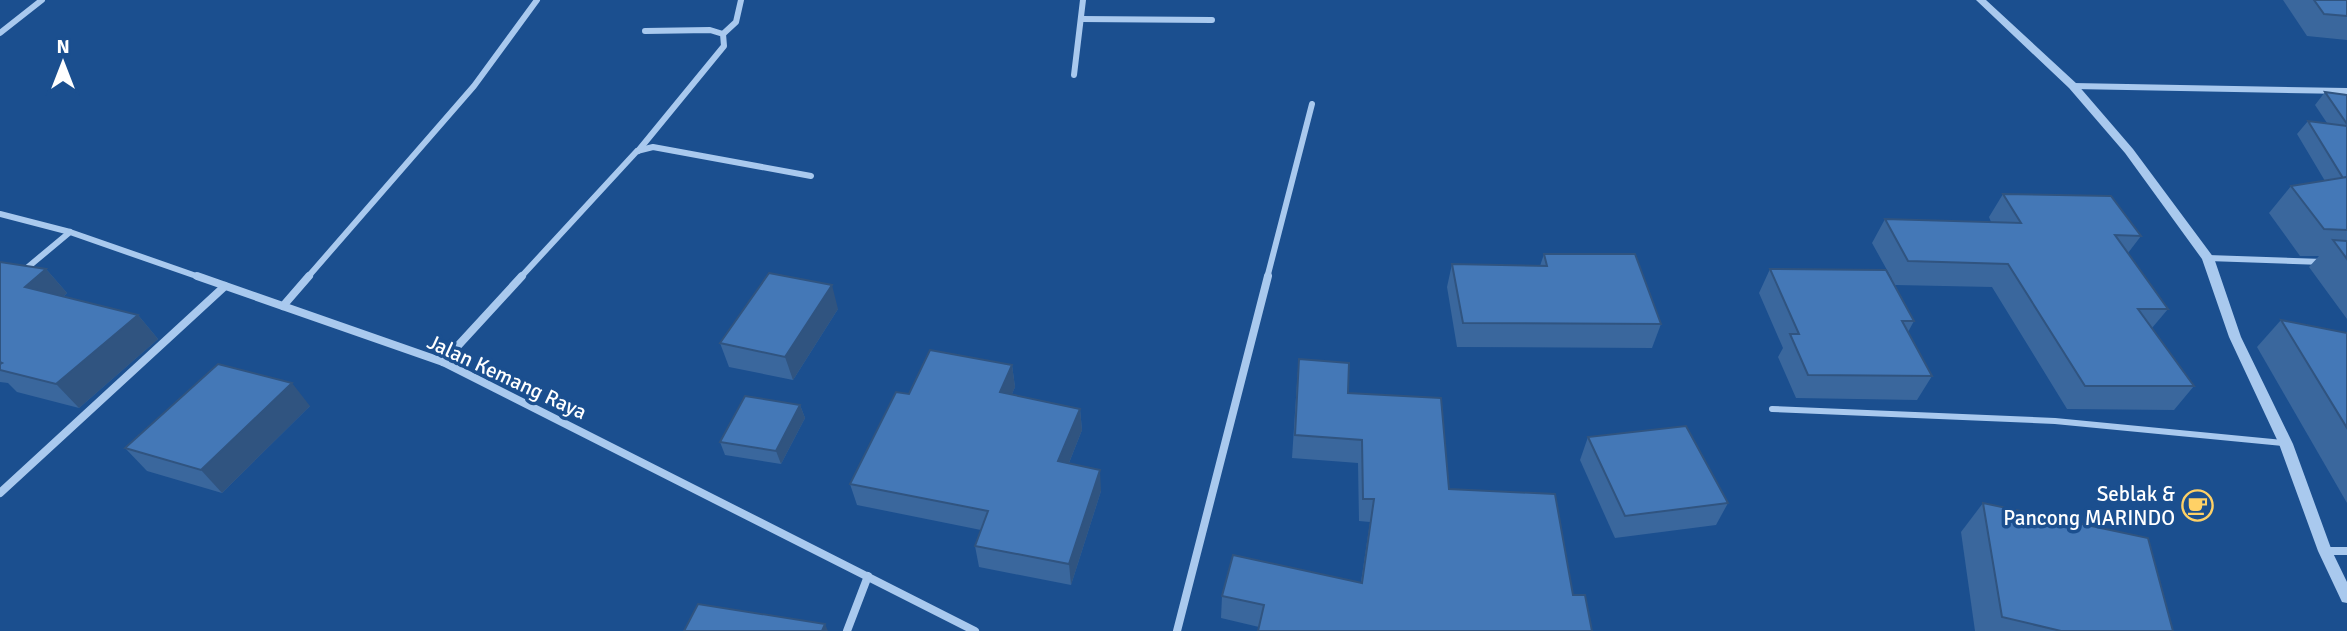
<svg xmlns="http://www.w3.org/2000/svg" width="2347" height="631" viewBox="0 0 2347 631" font-family="Signika,sans-serif">
<rect width="100%" height="100%" fill="#1b4f8f"/>
<g fill="none" stroke-linecap="round" stroke-linejoin="round">
<!-- service -->
<path stroke="#a9c9ee" stroke-width="6" d="M1772,409L2055,421L2283,443"/>
<!-- minor-far1 -->
<g stroke="#a9c9ee" stroke-width="6">
<path d="M1081,19L1212,20"/>
<path d="M0,33L42,0"/>
<path d="M723,34L736,22L741,0"/>
<path d="M1074,75L1083,0"/>
<path d="M2073,86L2347,91"/>
<path d="M638,151L724,46L723,34L710,30L645,31"/>
<path d="M0,214L70,232L202,278"/>
<path d="M2208,258L2323,262"/>
<path d="M22,272L70,232"/>
<path d="M307,278L474,86L537,0"/>
<path d="M520,278L637,151L653,147L811,176"/>
<path d="M1267,278L1312,104"/>
</g>
<!-- minor -->
<g stroke="#a9c9ee" stroke-width="8">
<path d="M197,276L443,362L975,631"/>
<path d="M283,306L309,276"/>
<path d="M443,362L522,276"/>
<path d="M0,493L225,286"/>
<path d="M2325,551H2347"/>
<path d="M847,631L868,576"/>
<path d="M1177,631L1268,276"/>
</g>
<!-- tertiary -->
<path fill="#a9c9ee" fill-rule="evenodd" d="M1976,0H1986L2077,84L2133,149L2214,258L2241,337L2293,444L2332,551L2347,582V603L2342,602L2318,551L2279,444L2229,337L2202,259L2125,153L2069,88Z"/>
</g>
<!-- wall -->
<g fill="#3a679d">
<path d="M2283,0H2347V40L2307,36Z"/>
<path d="M2325,92L2347,95V319L2309,267L2319,256H2300L2269,213L2291,186L2325,181L2297,134L2308,121L2327,123L2315,105Z"/>
<path d="M2003,194L2141,236L2128,253L2168,309L2152,328L2194,386L2174,410L2067,409L1992,287L1895,285L1914,321L1908,332L1932,376L1917,400L1796,398L1778,357L1783,348L1759,293L1770,269L1892,279L1872,243L1885,219L1991,222L1989,217Z"/>
<path d="M1544,254L1661,324L1652,348L1457,347L1447,287L1452,264L1540,266Z"/>
<path d="M0,262L46,269L67,293L63,297L138,315L158,339L79,408L17,392L8,383L0,382Z"/>
<path d="M838,309L793,380L729,367L720,343Z"/>
<path d="M2281,320L2347,333V503L2257,347Z"/>
<path d="M1299,359L1348,393L1449,489L1573,595L1259,627L1221,618L1222,596L1361,582L1370,522L1359,521L1358,463L1292,458L1297,382Z"/>
<path d="M1012,365L1015,387L1012,394L1080,409L1082,430L1069,463L1101,491L1071,585L979,567L975,546L981,530L857,505L850,484Z"/>
<path d="M800,405L805,418L781,464L725,455L720,442Z"/>
<path d="M310,406L222,493L147,471L125,448Z"/>
<path d="M1588,437L1728,503L1716,525L1615,538L1580,460Z"/>
<path d="M1983,503L2173,631H1975L1961,532Z"/>
</g>
<!-- shaded-wall -->
<g fill="#305480">
<path d="M46,269L67,293L47,311L25,287Z"/>
<path d="M832,285L838,309L793,380L785,357Z"/>
<path d="M138,315L158,339L79,408L56,384Z"/>
<path d="M1012,365L1015,387L1004,413L1000,392Z"/>
<path d="M292,383L310,406L222,493L201,470Z"/>
<path d="M800,405L805,418L781,464L776,451Z"/>
<path d="M1080,409L1082,430L1061,483L1058,461Z"/>
<path d="M1100,470L1101,491L1071,585L1069,564Z"/>
<path d="M825,624L828,631H822Z"/>
</g>
<!-- building -->
<g fill="#4478b7" stroke="#305480" stroke-width="2">
<path d="M2314,0H2347V16L2324,14Z"/>
<path d="M2325,92L2347,95V124Z"/>
<path d="M2308,121L2347,126V177L2343,178Z"/>
<path d="M2347,177V230L2324,229L2291,186Z"/>
<path d="M2003,194L2111,196L2141,236L2115,235L2168,309H2138L2194,386H2085L2008,264L1908,261L1885,219L2021,223Z"/>
<path d="M2333,240L2347,241V259Z"/>
<path d="M1544,254H1635L1661,324L1463,323L1452,264L1547,266Z"/>
<path d="M0,262L46,269L25,287L138,315L56,384L0,370V364L2,363L0,362Z"/>
<path d="M1770,269L1886,270L1914,321H1902L1932,376L1808,375L1790,334H1799Z"/>
<path d="M769,273L832,285L785,357L720,343Z"/>
<path d="M2281,320L2347,333V428Z"/>
<path d="M930,350L1012,365L1000,392L1080,409L1058,461L1100,470L1069,564L975,546L988,511L850,484L896,392L909,394Z"/>
<path d="M1299,359L1349,363L1348,393L1441,398L1449,489L1555,494L1573,595H1585L1592,631H1258L1264,605L1222,596L1233,555L1362,583L1374,499H1363L1362,440L1295,435Z"/>
<path d="M218,364L292,383L201,470L125,448Z"/>
<path d="M745,396L800,405L776,451L720,442Z"/>
<path d="M1686,426L1728,503L1625,516L1588,437Z"/>
<path d="M1983,503L2148,538L2173,631H2061L2002,617Z"/>
<path d="M698,604L825,624L822,631H684Z"/>
</g>
<!-- icons -->
<defs>
<symbol id="cafe-ring" viewBox="-11 -11 22 22"><circle r="9.5" fill="#1b4f8f" stroke="#ffd166" stroke-width="1.5"/><path d="M-5.5-4.5H6V0H3Q3 3.5 0 3.5H-2.5Q-5.5 3.5-5.5 0ZM3-3.2v2h1.7v-2ZM-6 4.5H4V6H-6Z" fill="#ffd166"/></symbol>
</defs>
<g fill-rule="evenodd">
<use href="#cafe-ring" x="2180" y="488" width="35" height="35"/>
</g>
<g text-anchor="middle" dominant-baseline="central" stroke-width="7" stroke-linejoin="round" paint-order="stroke">
<!-- street labels -->
<g font-size="21" fill="#fff" stroke="#1b4f8f">
<text transform="translate(507 377) rotate(25)">Jalan Kemang Raya</text>
</g>
<!-- poi labels -->
<g font-size="21" fill="#fff" stroke="#1b4f8f" text-anchor="end">
<text x="2175" y="494">Seblak &amp;<tspan x="2175" dy="24">Pancong MARINDO</tspan></text>
</g>
</g>
<!-- north arrow -->
<g transform="translate(63 63)" stroke="#1b4f8f" stroke-width="5" paint-order="stroke">
<path d="M0-5L12 26L0 18L-12 26Z" fill="#ffffff"/>
<text y="-10" font-size="19" font-weight="bold" text-anchor="middle" fill="#ffffff">N</text>
</g>
</svg>
